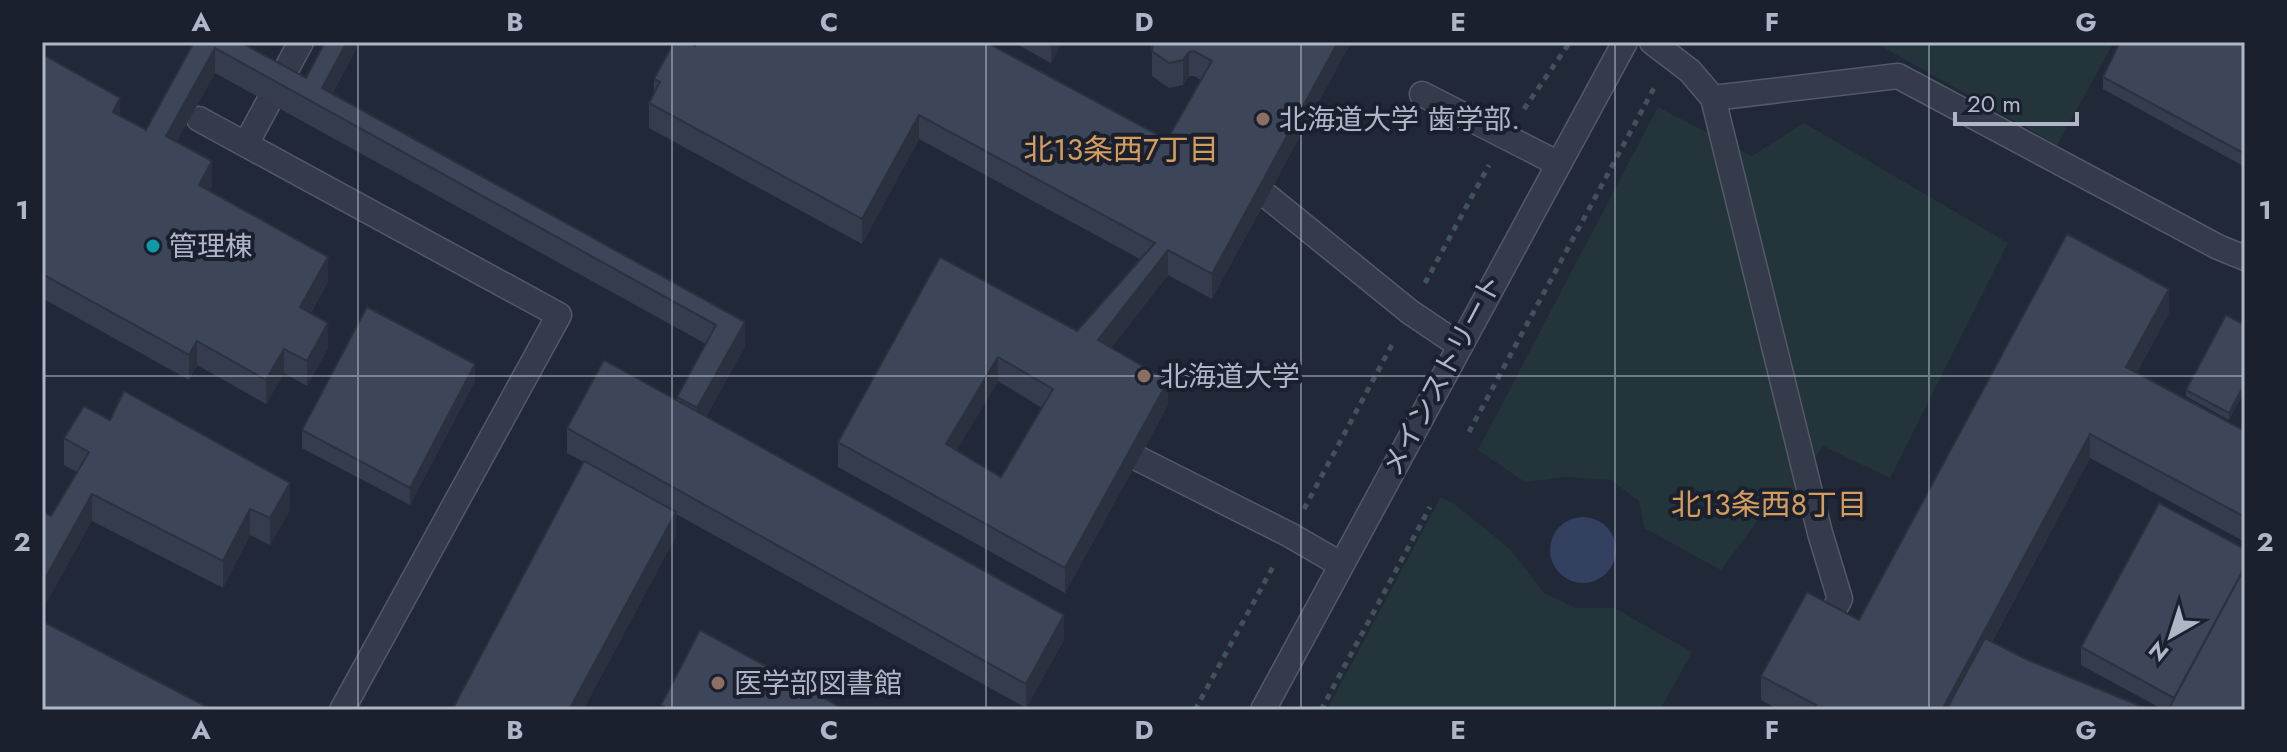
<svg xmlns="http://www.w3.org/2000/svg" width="2287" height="752" viewBox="0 0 2287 752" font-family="Jost,'Noto Sans JP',sans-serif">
<rect width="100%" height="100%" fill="#212939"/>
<!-- green -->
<g fill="#23353a">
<path d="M1874,42H2114L2057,145Z"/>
<path d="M1658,107L1752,156L1804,123L2008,243L1890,478L1823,446L1788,497L1764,512L1721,570L1644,528L1639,501L1611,480L1566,477L1525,482L1478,450Z"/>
<path d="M1441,497L1453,503L1510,549L1544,593L1576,608H1614L1692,652L1660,710H1327Z"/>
</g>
<!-- water -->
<circle fill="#33405f" cx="1583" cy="550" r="33"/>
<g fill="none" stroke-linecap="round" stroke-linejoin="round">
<defs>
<g id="lane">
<path d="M1652,42L1690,71L1713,98L1820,533L1840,599L1820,635"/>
<path d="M1422,94L1557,163"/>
<path d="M1713,98L1898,76L2218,247L2245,258"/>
<path d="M199,119L559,315L342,710"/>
<path d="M246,144L301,42"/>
<path d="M1267,196L1410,312L1459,345"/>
<path d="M1139,459L1290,535L1340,564"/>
<path d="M1263,710L1625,42"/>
</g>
</defs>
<!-- lane casing -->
<use href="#lane" stroke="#525967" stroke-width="27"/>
<!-- path -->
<g stroke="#415258" stroke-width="5" stroke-dasharray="6 6" stroke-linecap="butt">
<path d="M1524,109L1570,42"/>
<path d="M1425,283L1489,165"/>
<path d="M1469,432L1654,88"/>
<path d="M1304,509L1394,341"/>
<path d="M1195,710L1275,563"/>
<path d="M1321,710L1430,507"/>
</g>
<!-- lane -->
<use href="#lane" stroke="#353b4a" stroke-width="24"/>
</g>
<!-- wall -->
<g fill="#343c4d" fill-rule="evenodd">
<path d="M194,42L306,78L325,42H360L332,94L745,322V346L706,417L1064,640L1026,708L676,514V536L583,710H452L584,462L567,453V428L677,400V397L706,344L215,73L176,142L212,186L209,191L328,281L311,313L328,348L307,386L284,373L266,404L197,365L189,380L42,298V54L120,116L146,130Z"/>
<path d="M1013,42H1062L1051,63Z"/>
<path d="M1150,42H1351L1212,299L1168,275L1111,348L1168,405L1065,593L838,467V442L940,257L1077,331L1140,259L919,139L862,244L649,128V103L654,93V79L695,46L1167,140L1201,80L1194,76H1189L1183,85L1169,88L1152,76V49ZM998,381L1042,408L1001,477L956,451Z"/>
<path d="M2245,42V167L2103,89V77Z"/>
<path d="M2169,313L2137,372L2245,431V542L2090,458L1992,642L2028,660L2150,710H1779L1761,700V676L1859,620Z"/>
<path d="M2245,325V390L2229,420L2186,396V390Z"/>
<path d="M475,381L410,505L302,448V430Z"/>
<path d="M110,420L290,510L270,545L250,535L223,588L92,521L51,516L77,472L64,465V438Z"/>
<path d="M2081,647L2245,710H2164L2081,665Z"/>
</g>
<!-- shaded-wall -->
<g fill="#2b313e">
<path d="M347,42H360L324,108L322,88Z"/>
<path d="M1051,42H1062L1051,63Z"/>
<path d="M1338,42H1351L1212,299V274Z"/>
<path d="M215,48V73L166,161V136Z"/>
<path d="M1189,52V76L1183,85V60Z"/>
<path d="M120,98V122L113,112Z"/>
<path d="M919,115V139L862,244V219Z"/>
<path d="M212,161V186L199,210V185Z"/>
<path d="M1168,250V275L1098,365V340Z"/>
<path d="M328,257V281L300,332V307Z"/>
<path d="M2169,289V313L2126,391V367Z"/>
<path d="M745,322V346L697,433V408Z"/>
<path d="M328,323V348L307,386V361Z"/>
<path d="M197,341V365L189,380V355Z"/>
<path d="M284,349V373L266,404V380Z"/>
<path d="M998,357V381L946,469V444Z"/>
<path d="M475,364V381L410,505V488Z"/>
<path d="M1168,381V405L1065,593V568Z"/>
<path d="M2245,383V390L2229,420V413Z"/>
<path d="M2090,434V458L1955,710H1942Z"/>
<path d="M290,483V510L270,545V518Z"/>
<path d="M92,494V521L42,611V584Z"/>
<path d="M250,509V535L223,588V561Z"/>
<path d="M676,512V536L583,710H569Z"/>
<path d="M1064,615V640L1026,708V684Z"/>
</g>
<!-- building -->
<g fill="#3d4659" stroke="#2b313e" stroke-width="2" fill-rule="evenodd">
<path d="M194,42H240L306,78L325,42H347L322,88L745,322L697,408L677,397L716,325L215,48L166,136L212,161L199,185L328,257L300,307L328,323L307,361L284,349L266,380L197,341L189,355L42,274V54L120,98L113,112L146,130Z"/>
<path d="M674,42H687L695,46L697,42H986L1167,140L1212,61L1194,51L1189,52L1183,60L1169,63L1152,51L1153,42H1338L1212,274L1168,250L1098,340L1168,381L1065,568L838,442L940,257L1077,331L1155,243L919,115L862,219L649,103L660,82L654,79ZM998,357L1053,389L1001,477L946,444Z"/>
<path d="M2120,42H2245V154L2103,77Z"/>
<path d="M2067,234L2169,289L2126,367L2245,431V517L2090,434L1942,710H1813L1816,705L1761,676L1807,592L1859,620Z"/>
<path d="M367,307L475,364L410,488L302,430Z"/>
<path d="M2226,315L2245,325V383L2229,413L2186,390Z"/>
<path d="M604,360L1064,615L1026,684L567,428Z"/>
<path d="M124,391L290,483L270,518L250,509L223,561L92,494L42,584V511L51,516L89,452L64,438L84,406L110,420Z"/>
<path d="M584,461L676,512L569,710H452Z"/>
<path d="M2159,503L2245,549V567L2174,698L2081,647Z"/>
<path d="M2245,567V710H2168Z"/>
<path d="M42,621L213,710H42Z"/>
<path d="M700,630L846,710H670L661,705Z"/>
<path d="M1985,638L2028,660L2150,710H1946Z"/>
</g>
<!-- grid -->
<path fill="none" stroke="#afb6c6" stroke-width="2" stroke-opacity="0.55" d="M358,42V710M672,42V710M986,42V710M1301,42V710M1615,42V710M1929,42V710M42,376H2245"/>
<!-- markers -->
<g fill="#8d6e63" stroke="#1a202e" stroke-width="3">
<circle cx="1263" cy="119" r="8"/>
<circle cx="1144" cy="376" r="8"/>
<circle cx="718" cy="683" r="8"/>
</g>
<circle fill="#0f9aa8" stroke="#1a202e" stroke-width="3" cx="153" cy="246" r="8"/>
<g text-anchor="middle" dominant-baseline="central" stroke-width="8" stroke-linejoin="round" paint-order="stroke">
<!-- poi labels -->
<g font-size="28" fill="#afb6c6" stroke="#1a202e" text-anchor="start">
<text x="1279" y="119">北海道大学 歯学部.</text>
<text x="169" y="246">管理棟</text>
<text x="1160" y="376">北海道大学</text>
<text x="734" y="683">医学部図書館</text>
</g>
<!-- street labels -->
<g font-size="28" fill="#afb6c6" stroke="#1a202e">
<text transform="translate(1442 375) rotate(-62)">メインストリート</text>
</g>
<!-- neighbourhood labels -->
<g font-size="30" fill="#d49d5c" stroke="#1a202e">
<text x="1121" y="149">北13条西7丁目</text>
<text x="1769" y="504">北13条西8丁目</text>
</g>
</g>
<!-- border -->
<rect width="2287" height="752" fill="none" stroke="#1a202e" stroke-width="88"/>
<!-- north arrow -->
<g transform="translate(2171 636) rotate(219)" stroke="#1a202e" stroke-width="6" paint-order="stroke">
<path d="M0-6L14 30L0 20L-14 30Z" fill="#afb6c6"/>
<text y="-12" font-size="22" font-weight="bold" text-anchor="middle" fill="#afb6c6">N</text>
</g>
<!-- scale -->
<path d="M1955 112v12h122v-12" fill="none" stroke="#afb6c6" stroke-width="4"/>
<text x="1967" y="112" font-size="24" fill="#afb6c6" stroke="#1a202e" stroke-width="6" paint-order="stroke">20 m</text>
<rect x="44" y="44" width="2199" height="664" fill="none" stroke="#afb6c6" stroke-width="3"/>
<g font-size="26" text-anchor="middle" font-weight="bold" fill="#afb6c6">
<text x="201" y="31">A</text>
<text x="515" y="31">B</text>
<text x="829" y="31">C</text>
<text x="1144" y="31">D</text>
<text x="1458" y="31">E</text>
<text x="1772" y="31">F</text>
<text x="2086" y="31">G</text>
<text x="22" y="219">1</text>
<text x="2265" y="219">1</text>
<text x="22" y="551">2</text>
<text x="2265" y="551">2</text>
<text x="201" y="739">A</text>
<text x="515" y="739">B</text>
<text x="829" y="739">C</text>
<text x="1144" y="739">D</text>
<text x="1458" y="739">E</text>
<text x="1772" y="739">F</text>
<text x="2086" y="739">G</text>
</g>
</svg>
